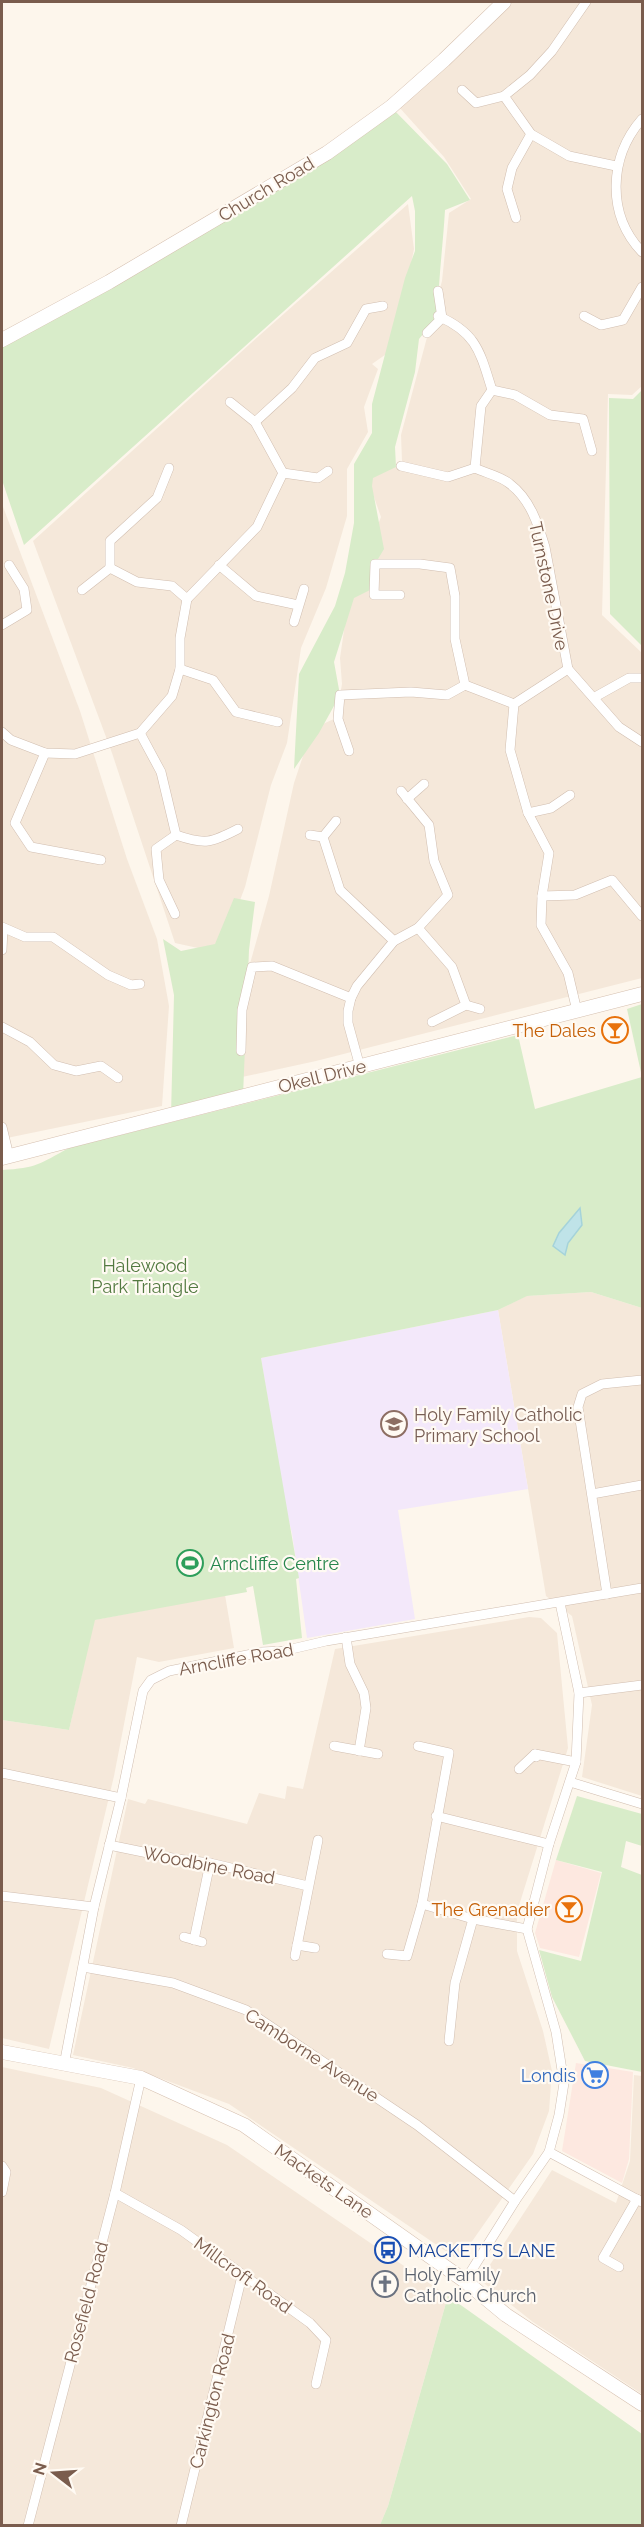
<svg xmlns="http://www.w3.org/2000/svg" width="644" height="2527" viewBox="0 0 644 2527" font-family="Raleway,sans-serif">
<rect width="100%" height="100%" fill="#fdf6ec"/>
<!-- residential -->
<g fill="#f5e8da">
<path d="M511,2H642V386L632,395L608,394L602,615L642,653V978L316,1061L242,1077L237,1010L269,896L294,783L312,729L336,718L342,684L340,658L349,596L381,517L368,480L402,461L401,435L442,281L449,213L471,199L444,157L399,107Z"/>
<path d="M408,204L414,249L396,337L392,350L372,364L378,369L364,407L368,432L347,469V516L326,588L301,648L287,743L271,785L245,887L223,945L207,950L175,943L112,753L33,541L251,343Z"/>
<path d="M2,504L80,711L127,859L157,939L169,1006L162,1106L2,1139Z"/>
<path d="M591,1292L642,1308V1796L582,1777L592,1705L572,1616L546,1596L498,1310L526,1296Z"/>
<path d="M225,1595L234,1648L159,1662L137,1657L114,1776L49,2049L2,2038V1720L69,1730L94,1620Z"/>
<path d="M529,1617L541,1618L557,1633L568,1748L517,1912V1951L543,2031L552,2071L549,2111L533,2154L459,2260L229,2104L133,2068L73,2055L128,1799L145,1804L148,1799L247,1824L259,1793L285,1799L287,1786L303,1789L335,1649Z"/>
<path d="M2,2067L101,2088L227,2145L448,2296L388,2506L380,2525H2Z"/>
<path d="M634,2075L642,2076V2394L533,2322L480,2280L552,2170L616,2203L630,2161Z"/>
</g>
<!-- commercial -->
<g fill="#fde8e0">
<path d="M556,1860L601,1873L579,1957L540,1948L535,1933Z"/>
<path d="M576,2063L633,2072L629,2159L622,2183L562,2151Z"/>
</g>
<!-- education -->
<path fill="#f3e8fa" d="M498,1310L528,1489L398,1510L415,1619L307,1638L292,1533L285,1506L261,1358Z"/>
<!-- green -->
<g fill="#d8ecc9">
<path d="M391,107L447,164L470,200L445,210C443,246 438,281 438,316L419,339L415,372L395,447L396,467L373,478L372,486L384,549L375,564L374,588L354,598L334,662L340,695L319,733L294,769L299,674L335,606L345,573L354,523V464L372,433V404L405,278L415,251V211L412,196L24,545L2,480V341Z"/>
<path d="M642,390V646L610,614L609,398L633,399Z"/>
<path d="M234,898L255,902L249,950L243,1096L171,1115L174,995L163,939L181,951L215,944Z"/>
<path d="M642,1004V1077L627,1009Z"/>
<path d="M518,1035L535,1109L642,1077V1308L591,1292L527,1296L498,1310L261,1358L299,1578L296,1579L302,1638L263,1645L253,1586L246,1588L247,1592L95,1620L69,1730L2,1720V1170C37,1168 39,1164 69,1148Z"/>
<path d="M577,1796L642,1814V1846L626,1841L621,1867L642,1875V2072L585,2061L552,1997L539,1950L581,1961L602,1872L556,1860Z"/>
<path d="M448,2296L642,2434V2525H380L388,2506Z"/>
</g>
<!-- water -->
<path fill="#bfe3e8" stroke="#a5d3da" stroke-width="1.5" d="M580,1208L582,1225L568,1243L565,1255L553,1246L559,1233Z"/>
<g fill="none" stroke-linecap="round" stroke-linejoin="round">
<defs>
<g id="street">
<path d="M462,90L476,103L504,96L530,75L552,51L586,2"/>
<path d="M504,96L531,134L569,156L616,166"/>
<path d="M642,119C609,157 606,214 642,252"/>
<path d="M516,218L507,189L512,168L531,134"/>
<path d="M438,316C477,333 480,352 492,390L481,406L475,468"/>
<path d="M584,316L601,325L623,320L642,287"/>
<path d="M427,333L442,318L438,291"/>
<path d="M492,390L515,395L550,415L583,419L592,451"/>
<path d="M230,402L255,422L283,473"/>
<path d="M255,422L292,388L315,358L347,343L366,309L383,306"/>
<path d="M401,466L448,477L475,468C485,473 501,476 510,484C530,499 538,524 545,547L568,669L619,727L642,742"/>
<path d="M283,473L318,478L328,471"/>
<path d="M219,565L256,596L298,605"/>
<path d="M110,568V541L157,498L169,468"/>
<path d="M82,590L110,568L137,582L172,586L187,599"/>
<path d="M400,595H374L375,564H420L450,568L455,596V639L465,685L514,704"/>
<path d="M294,622L304,589"/>
<path d="M2,625L27,610L24,589L9,565"/>
<path d="M180,669L213,680L236,712L278,722"/>
<path d="M568,669L514,704L510,750L528,813L549,853L542,896L541,925L568,973L577,1011"/>
<path d="M595,697L629,678H642"/>
<path d="M2,732L11,740L45,753L75,754L140,733L172,696L180,669V638L187,599L257,527L283,473"/>
<path d="M140,733L161,772L176,835C205,845 211,843 238,829"/>
<path d="M349,751L338,719L340,695L411,692L447,695L465,685"/>
<path d="M45,753L15,823L31,847L101,860"/>
<path d="M407,799L424,784"/>
<path d="M528,813L551,808L570,795"/>
<path d="M310,835L323,837L340,890L394,941"/>
<path d="M323,837L336,821"/>
<path d="M542,896L575,895L612,880L642,916"/>
<path d="M175,914L159,880L156,849L176,835"/>
<path d="M2,927L25,937H53L108,975L131,985L140,984"/>
<path d="M418,928L452,967L466,1005L432,1022"/>
<path d="M2,950L3,928"/>
<path d="M466,1005L480,1009"/>
<path d="M2,1027L30,1042L54,1065L76,1071L101,1066L118,1078"/>
<path d="M241,1051L242,1010L252,967L272,966L351,998"/>
<path d="M360,1067L348,1023V1011L351,998L357,986L394,941L418,928L448,895L434,861L429,825L401,791"/>
<path d="M2,1127L9,1156"/>
<path d="M592,1494L642,1485"/>
<path d="M607,1594L578,1407L582,1394L602,1384L642,1380"/>
<path d="M346,1637L350,1664L364,1693L366,1708L359,1751"/>
<path d="M579,1693L642,1685"/>
<path d="M334,1746L378,1754"/>
<path d="M536,1757L535,1754L576,1762"/>
<path d="M519,1769L535,1754"/>
<path d="M2,1773L121,1798"/>
<path d="M570,1782L642,1804"/>
<path d="M436,1816L549,1844"/>
<path d="M109,1845L177,1859L210,1863L308,1886"/>
<path d="M2,1896L94,1907"/>
<path d="M422,1904L473,1919L527,1929"/>
<path d="M184,1937L202,1942"/>
<path d="M194,1940L210,1863"/>
<path d="M297,1945L315,1948"/>
<path d="M387,1954L407,1956L422,1904L449,1753L418,1746"/>
<path d="M295,1956L318,1840"/>
<path d="M83,1967L173,1983L246,2010L417,2125L515,2201"/>
<path d="M449,2041L455,1983L473,1919"/>
<path d="M64,2065L94,1907L121,1798L143,1691L151,1680L169,1671L261,1652L283,1651L326,1641L642,1588"/>
<path d="M549,2152L642,2202"/>
<path d="M2,2166L6,2172L2,2192"/>
<path d="M115,2193L181,2230L310,2323L326,2340L316,2384"/>
<path d="M619,2267L603,2258L637,2199"/>
<path d="M465,2281L515,2201L549,2152L559,2115L564,2083L556,2032L527,1929L549,1844L576,1762L579,1693L560,1603"/>
<path d="M28,2526L115,2193L141,2078"/>
<path d="M181,2526L242,2276"/>
</g>
<g id="secondary">
<path d="M2,340L109,282L327,153L391,107L444,60L504,2"/>
<path d="M2,1158L642,994"/>
<path d="M2,2052L141,2078L244,2125L465,2281L506,2315L642,2404"/>
</g>
</defs>
<!-- street casing -->
<use href="#street" stroke="#d1beb0" stroke-width="10"/>
<!-- secondary casing -->
<use href="#secondary" stroke="#d6c0b0" stroke-width="15"/>
<!-- street -->
<use href="#street" stroke="#fff" stroke-width="9"/>
<!-- secondary -->
<use href="#secondary" stroke="#fff" stroke-width="14"/>
</g>
<!-- icons -->
<defs>
<symbol id="bar-ring" viewBox="-11 -11 22 22"><circle r="9.5" fill="#fffaf3" stroke="#e8710a" stroke-width="1.5"/><path d="M-6-5H6L.8 .8V4.5H3.5V6h-7V4.5H-.8V.8Z" fill="#e8710a"/></symbol>
<symbol id="school-ring" viewBox="-11 -11 22 22"><circle r="9.5" fill="#fffaf3" stroke="#8d6e63" stroke-width="1.5"/><path d="M0-5L7-2L0 1L-7-2ZM-4 1L0 2.5L4 1V4Q0 6-4 4Z" fill="#8d6e63"/></symbol>
<symbol id="stadium-ring" viewBox="-11 -11 22 22"><circle r="9.5" fill="#fffaf3" stroke="#2e9e5b" stroke-width="1.5"/><path d="M0-5a6.5 5 0 1 0 0 10a6.5 5 0 1 0 0-10ZM-3.5-1.8h7v3.6h-7Z" fill="#2e9e5b"/></symbol>
<symbol id="supermarket-ring" viewBox="-11 -11 22 22"><circle r="9.5" fill="#fffaf3" stroke="#3f7fe0" stroke-width="1.5"/><path d="M-6-5.5h2.5l.6 2H6L4.5 2H-2.5L-4.4-4H-6ZM-1.5 3.2a1.3 1.3 0 1 0 .1 0ZM3 3.2a1.3 1.3 0 1 0 .1 0Z" fill="#3f7fe0"/></symbol>
<symbol id="bus-ring" viewBox="-11 -11 22 22"><circle r="9.5" fill="#fffaf3" stroke="#1a4fb4" stroke-width="1.5"/><path d="M-5-6H5V4H4V6H2V4H-2V6H-4V4H-5ZM-3.5-4V0h7V-4ZM-3.5 1.2v1.5H-2V1.2ZM2 1.2v1.5H3.5V1.2Z" fill="#1a4fb4"/></symbol>
<symbol id="church-ring" viewBox="-11 -11 22 22"><circle r="9.5" fill="#fffaf3" stroke="#6b7280" stroke-width="1.5"/><path d="M-1.2-6h2.4v3.5h3.3v2.4h-3.3V6h-2.4V-.1h-3.3v-2.4h3.3Z" fill="#6b7280"/></symbol>
</defs>
<g fill-rule="evenodd">
<use href="#bar-ring" x="600" y="1015" width="30" height="30"/>
<use href="#school-ring" x="379" y="1409" width="30" height="30"/>
<use href="#stadium-ring" x="175" y="1548" width="30" height="30"/>
<use href="#bar-ring" x="554" y="1894" width="30" height="30"/>
<use href="#supermarket-ring" x="580" y="2060" width="30" height="30"/>
<use href="#bus-ring" x="373" y="2235" width="30" height="30"/>
<use href="#church-ring" x="370" y="2269" width="30" height="30"/>
</g>
<g text-anchor="middle" dominant-baseline="central" stroke-width="4.5" stroke-linejoin="round" paint-order="stroke">
<!-- street labels -->
<g font-size="18" fill="#7a5c4d" stroke="#fffaf3">
<text transform="translate(266 189) rotate(-31)">Church Road</text>
<text transform="translate(549 586) rotate(78)">Turnstone Drive</text>
<text transform="translate(322 1076) rotate(-14)">Okell Drive</text>
<text transform="translate(236 1659) rotate(-10)">Arncliffe Road</text>
<text transform="translate(209 1865) rotate(11)">Woodbine Road</text>
<text transform="translate(312 2055) rotate(33)">Camborne Avenue</text>
<text transform="translate(324 2181) rotate(35)">Mackets Lane</text>
<text transform="translate(243 2275) rotate(36)">Millcroft Road</text>
<text transform="translate(86 2302) rotate(-75)">Rosefield Road</text>
<text transform="translate(212 2401) rotate(-76)">Carkington Road</text>
</g>
<!-- food labels -->
<g font-size="18" fill="#c56008" stroke="#fffaf3" text-anchor="end">
<text x="596" y="1030">The Dales</text>
<text x="550" y="1909">The Grenadier</text>
</g>
<!-- park labels -->
<g font-size="18" fill="#537a41" stroke="#fffaf3">
<text x="145" y="1265">Halewood<tspan x="145" dy="21">Park Triangle</tspan></text>
</g>
<!-- education labels -->
<g font-size="18" fill="#785e54" stroke="#fffaf3" text-anchor="start">
<text x="414" y="1414">Holy Family Catholic<tspan x="414" dy="21">Primary School</tspan></text>
</g>
<!-- leisure labels -->
<g font-size="18" fill="#27864d" stroke="#fffaf3" text-anchor="start">
<text x="210" y="1563">Arncliffe Centre</text>
</g>
<!-- shop labels -->
<g font-size="18" fill="#366cbe" stroke="#fffaf3" text-anchor="end">
<text x="576" y="2075">Londis</text>
</g>
<!-- transit labels -->
<g font-size="18" fill="#164399" stroke="#fffaf3" text-anchor="start">
<text x="408" y="2250">MACKETTS LANE</text>
</g>
<!-- worship labels -->
<g font-size="18" fill="#5b616d" stroke="#fffaf3" text-anchor="start">
<text x="404" y="2274">Holy Family<tspan x="404" dy="21">Catholic Church</tspan></text>
</g>
</g>
<!-- border -->
<rect width="644" height="2527" fill="none" stroke="#7a5c4d" stroke-width="6"/>
<!-- north arrow -->
<g transform="translate(54 2473) rotate(287)" stroke="#fffaf3" stroke-width="4.5" paint-order="stroke">
<path d="M0-4.5L10 22L0 15L-10 22Z" fill="#7a5c4d"/>
<text y="-9" font-size="16" font-weight="bold" text-anchor="middle" fill="#7a5c4d">N</text>
</g>
</svg>
